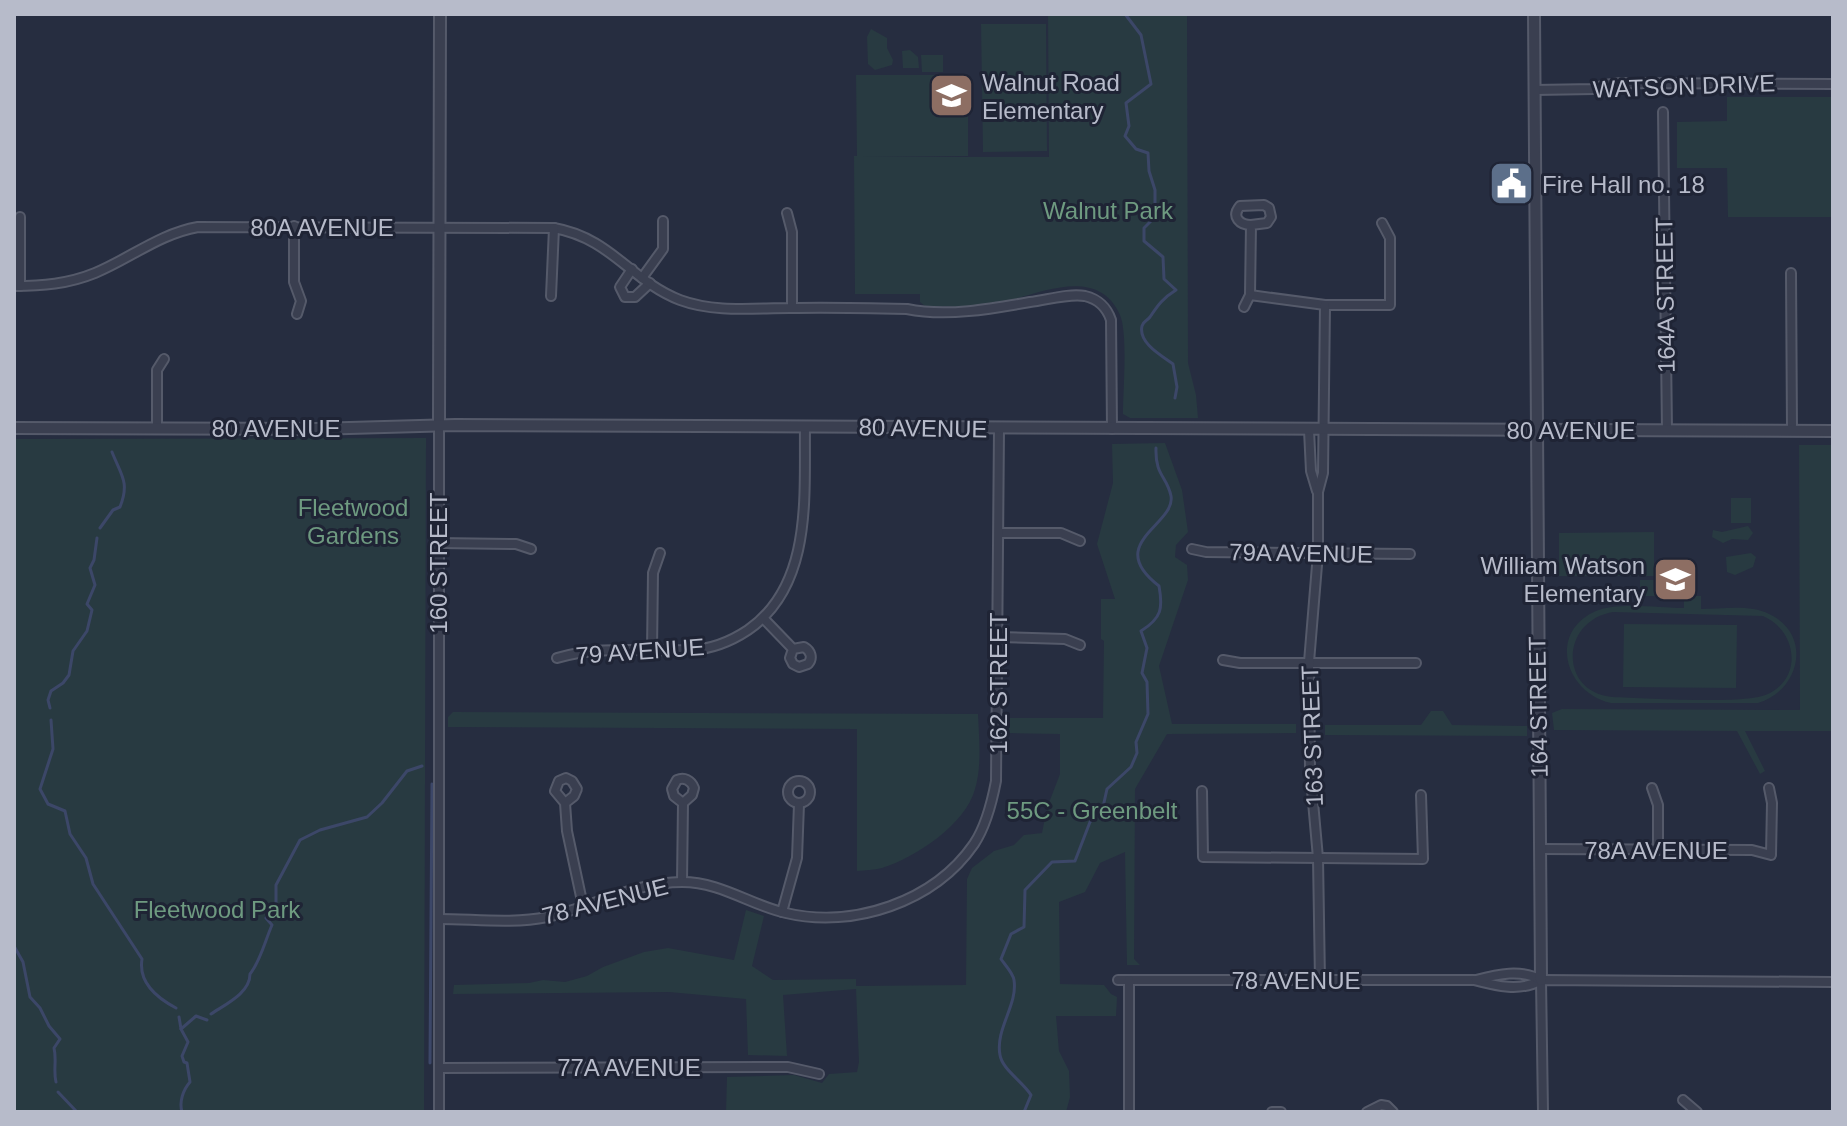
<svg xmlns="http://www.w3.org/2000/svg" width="1847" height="1126" viewBox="0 0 1847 1126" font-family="Helvetica,sans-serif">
<rect width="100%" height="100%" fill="#262d40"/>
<!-- green -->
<g fill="#283a41" fill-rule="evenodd">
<path d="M1048,14H1187L1188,363L1196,395L1198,418H1130L1123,414C1123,390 1128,334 1120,315C1097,262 1032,297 993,305C971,309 947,306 925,306L920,302V294H855L854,156H857L856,75H968V156L863,157H1049Z"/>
<path d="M981,24H1046L1047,151L983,152Z"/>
<path d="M871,29L887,38V48L893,60L892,65L875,70L868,64L867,37Z"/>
<path d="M910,50L918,57L919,68H903L902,51Z"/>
<path d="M921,55H943V72H922Z"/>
<path d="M1727,97H1833V217H1728L1727,168H1677V122L1727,121Z"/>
<path d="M426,438L424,1112H14V439Z"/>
<path d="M1165,443L1182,490L1188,532L1176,545L1175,557L1187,565L1188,580L1159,666L1172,724H1296V733L1167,734L1135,789L1134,959L1140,965H1127L1125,852L1100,863L1085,892L1059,902L1060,984L1104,985L1111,994L1117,997L1116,1016H1056L1059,1051L1069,1071L1070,1097L1066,1112H726L727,1077L794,1075L822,1083L829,1074L857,1072L859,1062L856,989L783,995L787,1056L748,1055L746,999L669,992L453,994L454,985L529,983L543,980L565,982L587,976L603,967L644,952L668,948L734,960L746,910L764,916L752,966L773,980L856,979V986L966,985L967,879L972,868L994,851L1014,845L1024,835L1042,833L1047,808L1060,774V734L1008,733L1009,718H1103L1104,641L1101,639V599H1115L1097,544L1113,483L1112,444Z"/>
<path d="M1799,445H1833V731H1745L1765,771L1760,774L1737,731L1554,730L1552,713L1562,709L1800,710Z"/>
<rect x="1731" y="498" width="20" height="25"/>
<path d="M1748,526L1753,533L1748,540L1732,539L1723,543L1712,537L1713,530L1722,532Z"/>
<path d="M1654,532V576H1559V533Z"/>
<path d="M1751,553L1756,557L1753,567L1735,575L1727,572L1726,557Z"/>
<rect x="1640" y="580" width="29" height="16"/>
<path d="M1684,596H1701V609C1722,609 1750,604 1769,614C1813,634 1800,691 1758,703H1611C1564,692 1548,632 1596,611C1617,602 1660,608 1684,608ZM1613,612L1763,616C1796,630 1804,677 1768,694C1746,705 1643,698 1612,697C1559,692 1560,621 1613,612Z"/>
<path d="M1624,624L1737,625L1736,688L1623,687Z"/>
<path d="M1431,711H1443L1452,725L1527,726V736L1325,735V725H1421Z"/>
<path d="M453,712L978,714C979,738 982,766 975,789C966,824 915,858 882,868C874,870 865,870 857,871V729L448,727V717Z"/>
</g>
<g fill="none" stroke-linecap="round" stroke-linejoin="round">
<!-- stream -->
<g stroke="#3c4768" stroke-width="3">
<path d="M1125,14L1141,35L1151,84L1126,103L1129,126L1125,136L1136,149L1148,153L1149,171L1155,190V217L1144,228V241L1163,257L1164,279L1176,290C1163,298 1158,305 1150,317C1146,322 1144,320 1142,326C1138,343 1162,356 1173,364L1177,387L1175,398"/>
<path d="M100,528L113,510L120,507C130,482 121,475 112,452"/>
<path d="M50,708L48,700L51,691L63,683L69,675L73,651L87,631L92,610L87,604L95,585L90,568L94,560L97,538"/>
<path d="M51,720L53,749L40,789L48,804L65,811L70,834L86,858L93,884L142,959C138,983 157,998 176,1008"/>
<path d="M14,946L23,962L30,997L40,1008L49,1026L60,1039L54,1048C57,1060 53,1070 56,1082"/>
<path d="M211,1014C226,1004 250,993 250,974C260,962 265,941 272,925L266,918L276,906V885L300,840L320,830L367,817L382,803L407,771L422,766"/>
<path d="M179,1017L181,1029L188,1042L182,1056L184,1062L187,1063L190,1082C183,1090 179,1102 182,1112"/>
<path d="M181,1029L196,1016L207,1020"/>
<path d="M430,1063L432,784"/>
<path d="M58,1092L77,1112"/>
<path d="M1024,1112L1031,1095C1023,1082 1002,1069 1000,1055C995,1029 1018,1005 1014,980C1013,973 1005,965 1001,959L1011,934L1024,927L1025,890L1052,862L1075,861L1090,822L1103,807L1107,789L1131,767L1137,753L1136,742L1148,714L1147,682L1142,673L1147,648L1141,631C1162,618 1163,608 1159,586C1103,543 1176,525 1171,496C1167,476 1155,476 1156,448"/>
</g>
<defs>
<g id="minor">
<path d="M1535,90L1594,89L1604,85L1621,83L1833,84"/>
<path d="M1663,112L1667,430"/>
<path d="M787,213L792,232V308"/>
<path d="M20,217V286"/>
<path d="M294,226V282L301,301L297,314"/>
<path d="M632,269L620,287L625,297H635L650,283"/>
<path d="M1791,273L1792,430"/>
<path d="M642,278L663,249V221"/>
<path d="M14,286C42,286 68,284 95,273C131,258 159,234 198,227L554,228C611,238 631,281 680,300C715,313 754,308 790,308C829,307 868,308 907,309C946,317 991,309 1030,302C1047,300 1069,293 1085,296C1098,299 1107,308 1111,320L1112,429"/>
<path d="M1250,295L1325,305H1390V238L1382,223"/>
<path d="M551,296L554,228"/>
<path d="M1244,307L1250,295L1251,225L1267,223L1271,217L1269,208L1264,205L1240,206C1231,217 1240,225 1251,225"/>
<path d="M157,427V370L164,359"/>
<path d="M1309,430L1311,471L1317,491"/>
<path d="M999,533H1061L1080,541"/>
<path d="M438,543L516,544L531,549"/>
<path d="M1192,549L1206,552L1410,554"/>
<path d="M764,619L793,649L790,658L793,664L799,667L808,664C813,658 811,651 804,647L793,649"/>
<path d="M998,637L1065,639L1080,645"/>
<path d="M652,650L653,573L660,553"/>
<path d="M557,658C600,645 646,652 691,650C712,649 730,642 748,630C813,585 804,496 805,427"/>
<path d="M1223,660L1240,663H1416"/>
<circle cx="799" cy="792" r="11"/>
<path d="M1652,788L1658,805V850"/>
<path d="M1202,791L1203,857L1423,859L1421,795"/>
<path d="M565,803L574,796L577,789L572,781L566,778L559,781L555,791L565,803L567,831L583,906"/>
<path d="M1540,849L1752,850L1771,855L1772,803L1769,788"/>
<path d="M682,882L683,803L692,795L694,788C691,780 684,777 677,780L672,789L674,796L683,803"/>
<path d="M782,912L797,858L799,804"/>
<path d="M439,919C474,919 513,924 547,917C593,907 635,882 682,882C721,882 750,905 786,913C853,929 934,902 974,844C986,826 992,802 996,781L999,429"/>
<path d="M1118,980H1474C1496,986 1521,992 1541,980L1833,982"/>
<path d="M1476,980C1498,974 1521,969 1541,980"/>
<path d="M1541,980L1543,1112"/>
<path d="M1320,981L1318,858L1310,768L1309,662L1318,553V492L1323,473L1325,305"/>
<path d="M439,1068L788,1067L819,1074"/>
<path d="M1683,1100L1697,1112"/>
<path d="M439,1112V425"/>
<path d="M1129,1112V980"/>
<path d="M1272,1112H1281"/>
<path d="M1367,1112L1381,1105L1387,1106L1393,1112"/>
</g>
<g id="tertiary">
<path d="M1534,14L1541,980"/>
<path d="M439,425L440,14"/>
<path d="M14,428L314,429L455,425L1833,431"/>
</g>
</defs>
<!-- minor casing -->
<use href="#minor" stroke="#555a6a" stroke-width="12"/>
<!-- tertiary casing -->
<use href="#tertiary" stroke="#555a6a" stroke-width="14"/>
<!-- minor -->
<use href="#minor" stroke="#3a3f50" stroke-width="8"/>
<!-- tertiary -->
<use href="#tertiary" stroke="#3a3f50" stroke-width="10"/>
</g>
<!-- icons -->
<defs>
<symbol id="school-square" viewBox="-11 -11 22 22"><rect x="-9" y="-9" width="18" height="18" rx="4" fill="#8d6e63" stroke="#1f2435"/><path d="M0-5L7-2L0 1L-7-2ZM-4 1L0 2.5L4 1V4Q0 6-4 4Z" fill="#fff"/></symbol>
<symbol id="civic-square" viewBox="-11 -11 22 22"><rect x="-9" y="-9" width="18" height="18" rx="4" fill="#5c6f8a" stroke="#1f2435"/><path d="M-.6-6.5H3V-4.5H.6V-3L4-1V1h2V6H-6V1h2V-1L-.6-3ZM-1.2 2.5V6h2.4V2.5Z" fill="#fff"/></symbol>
</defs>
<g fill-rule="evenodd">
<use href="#school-square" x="926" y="70" width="51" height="51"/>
<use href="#civic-square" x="1486" y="158" width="51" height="51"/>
<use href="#school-square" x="1650" y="554" width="51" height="51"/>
</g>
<g text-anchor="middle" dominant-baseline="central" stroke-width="6" stroke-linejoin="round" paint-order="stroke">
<!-- poi labels -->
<g font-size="24" fill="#b7bbca" stroke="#1f2435" text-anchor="start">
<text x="982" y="82">Walnut Road<tspan x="982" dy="28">Elementary</tspan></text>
<text x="1542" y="184">Fire Hall no. 18</text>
<text x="1645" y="565" text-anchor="end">William Watson<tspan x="1645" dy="28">Elementary</tspan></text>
</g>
<!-- street labels -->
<g font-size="24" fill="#b7bbca" stroke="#1f2435">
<text transform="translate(1684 86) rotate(-2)">WATSON DRIVE</text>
<text x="322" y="227">80A AVENUE</text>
<text transform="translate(1665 295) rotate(-91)">164A STREET</text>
<text x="276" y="428">80 AVENUE</text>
<text transform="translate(923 428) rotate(1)">80 AVENUE</text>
<text x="1571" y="430">80 AVENUE</text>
<text transform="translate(1301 553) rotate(1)">79A AVENUE</text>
<text transform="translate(438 563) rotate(-90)">160 STREET</text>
<text transform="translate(640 651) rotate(-4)">79 AVENUE</text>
<text transform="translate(998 683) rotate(-90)">162 STREET</text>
<text transform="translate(1538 707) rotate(-91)">164 STREET</text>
<text transform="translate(1312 736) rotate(-92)">163 STREET</text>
<text x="1656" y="850">78A AVENUE</text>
<text transform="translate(605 901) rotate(-14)">78 AVENUE</text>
<text x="1296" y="980">78 AVENUE</text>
<text x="629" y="1067">77A AVENUE</text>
</g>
<!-- park labels -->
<g font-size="24" fill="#6e9a80" stroke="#1f2435">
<text x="1108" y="210">Walnut Park</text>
<text x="353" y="507">Fleetwood<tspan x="353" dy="28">Gardens</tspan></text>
<text x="1092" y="810">55C - Greenbelt</text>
<text x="217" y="909">Fleetwood Park</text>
</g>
</g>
<!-- border -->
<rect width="1847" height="1126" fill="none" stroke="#b7bbca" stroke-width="32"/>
</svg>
